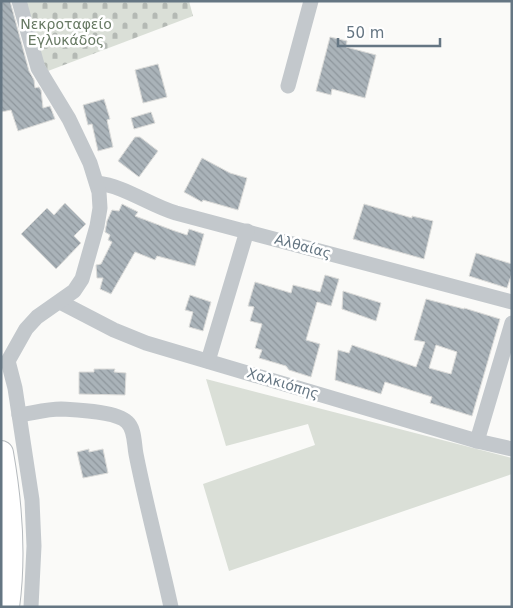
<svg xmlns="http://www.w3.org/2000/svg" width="513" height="608" viewBox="0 0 513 608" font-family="'DejaVu Sans',sans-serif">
<defs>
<pattern id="cemetery-stones" width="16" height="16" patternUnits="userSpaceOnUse" patternTransform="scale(1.25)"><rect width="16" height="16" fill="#dadfd7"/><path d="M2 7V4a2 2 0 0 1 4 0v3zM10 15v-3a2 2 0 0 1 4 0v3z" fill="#b4b9b4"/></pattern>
<pattern id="building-back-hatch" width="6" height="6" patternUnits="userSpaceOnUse" patternTransform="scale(1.25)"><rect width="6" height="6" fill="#aab3b9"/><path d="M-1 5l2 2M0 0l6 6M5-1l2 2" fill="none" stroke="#8e969c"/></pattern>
</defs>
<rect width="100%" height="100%" fill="#fafaf8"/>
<!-- grass -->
<path fill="#dadfd7" d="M206,379L512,458V474L229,571L203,484L315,445L308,424L226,446Z"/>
<!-- cemetery -->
<path fill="url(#cemetery-stones)" d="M26,1H189L193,16L48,71L38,53Z"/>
<!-- building -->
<g fill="url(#building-back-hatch)" stroke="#dcdcda" fill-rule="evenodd">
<path d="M1,1H10L29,71L34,80L35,88L39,87L41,90L43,108L50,106L55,119L18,131L11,110L1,112Z"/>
<path d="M330,37L347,41L346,47L376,55L365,98L332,89L331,95L316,91Z"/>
<path d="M158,64L167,97L143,103L135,70Z"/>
<path d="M104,99L110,119L107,120L113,147L98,151L92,124L88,125L83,105Z"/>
<path d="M151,112L155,123L134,129L131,118Z"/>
<path d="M135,137H140L158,151L139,177L118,161Z"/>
<path d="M202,158L230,173L247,178L238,210L203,200L202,202L184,192Z"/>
<path d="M65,203L86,224L74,236L81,243L56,269L21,234L47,208L54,215Z"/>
<path d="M122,204L138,212L135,216L172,230L187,235L189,229L204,234L195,266L157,256L155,260L135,252L111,294L100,289L103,278H97L96,265L101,264L112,242L108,240L110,235L105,232L107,221L112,210L119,211Z"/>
<path d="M364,204L412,218V216L433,221L424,259L353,239Z"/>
<path d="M476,253L512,264V273L507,288L469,276Z"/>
<path d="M325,275L339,279L331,306L317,302L306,340L320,344L311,377L289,370L286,366L259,358L262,350L255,348L262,324L250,321L254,307L248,306L255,282L291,293L293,285L320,292Z"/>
<path d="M343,291L381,303L376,321L342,309Z"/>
<path d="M190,295L211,302L203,331L189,327L193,312L185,310Z"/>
<path d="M426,299L464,309V308L500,319L472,416L430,403L432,397L385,382L381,394L335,380L338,350L349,353L352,345L416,367L425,342L414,340ZM436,345L457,352L451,374L429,368Z"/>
<path d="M94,369H115L114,372L126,373L125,395L79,394V372H94Z"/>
<path d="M89,449V452L103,449L108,473L83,478L77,452Z"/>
</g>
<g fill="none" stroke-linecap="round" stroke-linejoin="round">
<defs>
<path id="primary" d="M1,453C10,504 14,556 7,607"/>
</defs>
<!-- primary casing -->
<use href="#primary" stroke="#b5babe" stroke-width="26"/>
<!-- minor -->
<g stroke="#c3c8cc" stroke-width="15">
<path d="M288,86L311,1"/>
<path d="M97,183C125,186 149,205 176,213L512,302"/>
<path d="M60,302L114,330L146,343L477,441L512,449"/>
<path d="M8,361L26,329L37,317L74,291L82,279L97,226L100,208L99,192L90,163L69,119L38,68L19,1"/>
<path d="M8,361L15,388L32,500L34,546L31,607"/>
<path d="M208,361L247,231"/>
<path d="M19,415C33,413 47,409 61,409C77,410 116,411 127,422C135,429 134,444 136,454C146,505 160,556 171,607"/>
<path d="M477,441L512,323"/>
</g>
<!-- primary -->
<use href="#primary" stroke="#fff" stroke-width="24"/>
</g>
<g text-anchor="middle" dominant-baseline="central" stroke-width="5" stroke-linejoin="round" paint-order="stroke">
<!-- park labels -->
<g font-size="14" fill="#687a64" stroke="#fff">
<text x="66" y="24">Νεκροταφείο<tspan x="66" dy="16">Εγλυκάδος</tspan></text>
</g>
<!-- street labels -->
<g font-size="14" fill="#657683" stroke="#fff">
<text transform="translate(303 246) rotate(15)">Αλθαίας</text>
<text transform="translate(283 383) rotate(17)">Χαλκιόπης</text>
</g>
</g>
<!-- border -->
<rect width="513" height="608" fill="none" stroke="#657683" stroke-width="5"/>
<!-- scale -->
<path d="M338 38v8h102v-8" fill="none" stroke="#657683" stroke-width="2.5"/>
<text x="346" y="38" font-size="15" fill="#657683" stroke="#ffffff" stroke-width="4" paint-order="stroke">50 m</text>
</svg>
